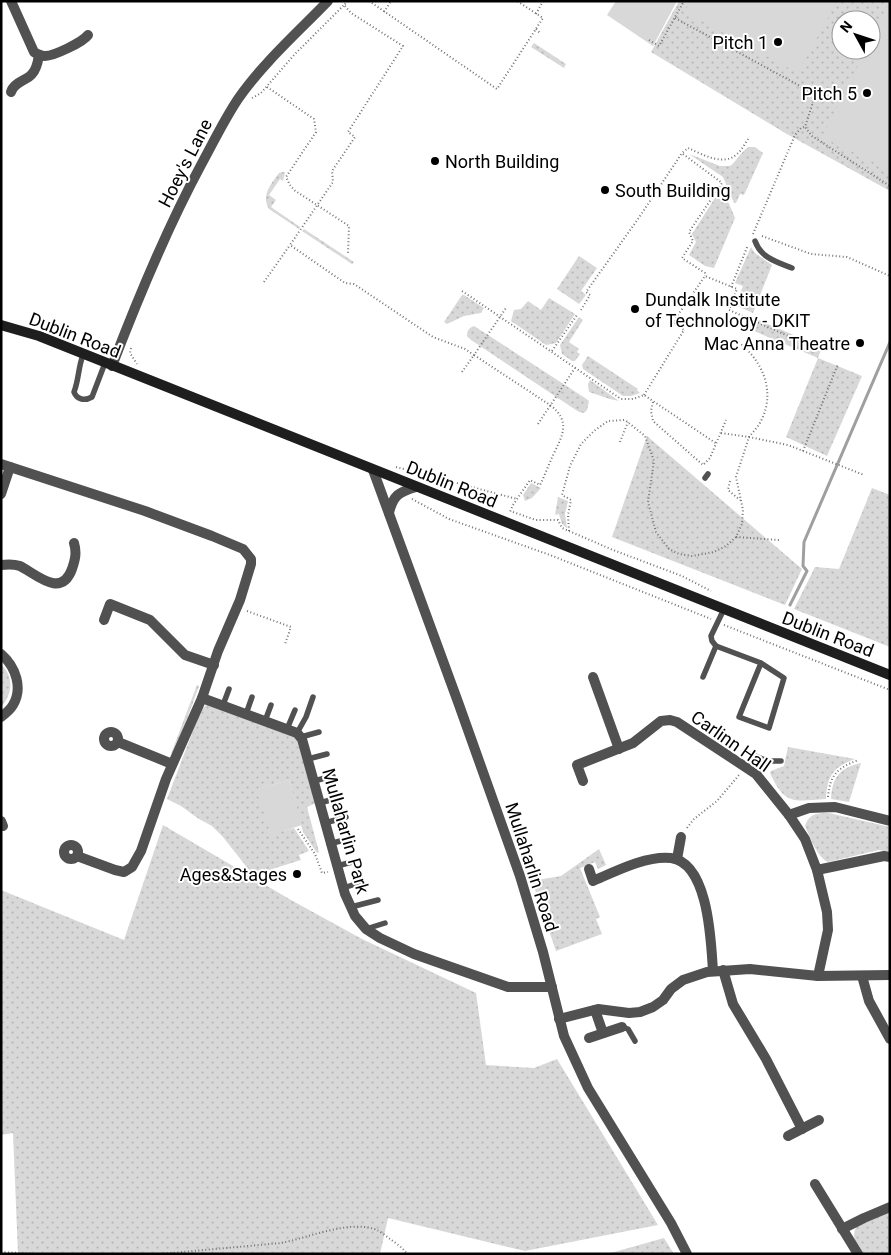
<svg xmlns="http://www.w3.org/2000/svg" width="891" height="1255" viewBox="0 0 891 1255" font-family="Roboto,sans-serif">
  <defs>
    <pattern id="green-dots" width="8" height="8" patternUnits="userSpaceOnUse" patternTransform="scale(1.25)"><rect width="8" height="8" fill="#d8d8d8"/><path d="M2 2h.1M6 6h.1" fill="none" stroke="#b8b8b8" stroke-width="1.8" stroke-linecap="round"/></pattern>
  </defs>
  <rect width="100%" height="100%" fill="#fff"/>
  <g fill="url(#green-dots)" fill-rule="evenodd">
    <path d="M679 1H890V191L785 133 651 52ZM841 20H871V50H841Z"/>
    <polygon points="534,43 566,64 564,68 531,47"/>
    <path d="M749 147H755L763 153 744 195 740 194 736 203H734L723 177 689 154 720 166H730C738 160 741 151 749 147Z"/>
    <path d="M283 172H285L283 181 280 179 269 195 276 200 271 207 300 227 299 229 269 209C261 195 271 184 279 173Z"/>
    <polygon points="722,187 735,218 714,268 705,266 689,255 696,242 692,234"/>
    <polygon points="304,229 354,262 352,264 302,231"/>
    <polygon points="751,247 755,253 772,265 753,313 735,305 743,286 735,283"/>
    <polygon points="579,256 597,268 581,291 586,295 579,304 557,289"/>
    <polygon points="462,295 464,295 484,308 481,313 464,316 447,324 444,322"/>
    <polygon points="549,298 575,314 556,343 546,345 511,321 514,310 521,309 528,301 541,310"/>
    <polygon points="579,317 583,320 569,342 579,349 577,352 580,354 575,361 572,361 562,354 560,345"/>
    <polygon points="754,318 822,347 818,358 862,376 827,456 786,437 818,358 749,329"/>
    <path d="M474 326 585 398 589 401 587 410 584 413 579 412 471 340 467 336C467 330 469 328 474 326Z"/>
    <polygon points="588,356 638,389 637,390 640,393 631,396 623,396 583,369 582,365"/>
    <polygon points="590,380 619,401 610,399 589,392 588,384"/>
    <polygon points="647,436 802,569 785,605 612,537"/>
    <polygon points="531,483 541,488 532,498 525,501 523,495"/>
    <polygon points="872,488 890,495 890,647 794,609 815,567 839,569"/>
    <polygon points="558,497 568,501 565,514 567,528 562,524 559,514 555,515"/>
    <path d="M1 664C14 677 13 693 1 707Z"/>
    <polygon points="197,685 199,686 176,749 171,754"/>
    <polygon points="207,704 289,732 298,739 316,803 307,807 319,852 317,853 303,832 289,780 258,789 271,834 294,828 309,851 299,855 301,860 253,875 223,837 212,826 199,819 181,806 167,799 201,710"/>
    <path d="M788 747 855 759C833 767 827 776 826 799 794 801 785 806 770 773L771 771 784 766Z"/>
    <path d="M861 763 849 802 831 799C832 778 839 768 861 763Z"/>
    <path d="M829 813 890 827V852L879 850 828 862C817 857 810 837 805 826 809 813 818 813 829 813Z"/>
    <polygon points="163,825 291,900 362,939 476,993 486,1065 534,1068 557,1059 658,1225 525,1251 388,1218 380,1254 18,1254 13,1133 1,1135 1,890 124,940"/>
    <polygon points="599,849 606,865 598,869 595,862 580,868 600,917 596,919 602,934 556,951 532,881 561,876"/>
    <path d="M890 1212V1254H863C857 1244 850 1237 857 1226Z"/>
    <polygon points="664,1238 674,1254 607,1254"/>
  </g>
  <g fill="#d8d8d8">
    <polygon points="616,1 677,1 653,46 607,15"/>
    <polygon points="690,1 837,1 798,73 685,12"/>
    <polygon points="890,1 890,170 822,137 866,50 871,50 871,39"/>
    <polygon points="289,780 302,825 271,835 257,789"/>
  </g>
  <g fill="none" stroke-linecap="round" stroke-linejoin="round">
    <polyline stroke="#9f9f9f" stroke-width="3" points="790,605 807,571 803,566 804,542 890,342"/>
    <g stroke="#737373" stroke-width="2" stroke-dasharray="1 2.5" stroke-linecap="butt">
      <polyline points="348,1 344,5 351,13 403,46 348,132 355,137 332,171 333,182 290,245 345,283 354,284 433,337 465,349 474,355 506,308"/>
      <polyline points="369,1 497,89 543,18 517,1"/>
      <polyline points="384,12 391,1"/>
      <polyline points="536,14 543,1"/>
      <polyline points="675,18 811,92 814,99 805,127 812,136 890,186"/>
      <polyline points="536,29 540,33"/>
      <polyline points="649,40 659,46 684,1"/>
      <polyline points="267,87 314,119 316,132 286,177 290,185 294,190 349,226 348,254"/>
      <polyline points="252,98 261,93 294,55 344,5"/>
      <polyline points="683,154 722,183 689,232 693,241 682,258 705,273 705,276"/>
      <polyline points="753,234 795,135 801,128 804,127"/>
      <polyline points="762,236 811,254 847,257 890,276"/>
      <polyline points="264,282 290,245"/>
      <polyline points="731,287 748,245"/>
      <polyline points="462,291 621,399 633,399 644,395 717,444"/>
      <path d="M581 310 590 295 586 292 638 219 682 153 688 148C702 154 723 167 737 154 742 150 745 143 749 138"/>
      <polyline points="131,348 130,353 137,364"/>
      <polyline points="552,351 577,315"/>
      <path d="M462 372 474 355 550 405C571 421 563 435 553 455 549 464 545 475 540 485L530 480 513 505 510 512"/>
      <polyline points="644,395 684,330 673,322 705,276 737,289 729,310 818,349"/>
      <polyline points="653,402 651,411 653,421 703,465 710,458 726,420"/>
      <polyline points="538,424 575,368"/>
      <path d="M721 433 749 437C753 432 758 427 761 421 777 390 761 357 734 339"/>
      <polyline points="620,442 628,422"/>
      <polyline points="803,451 838,364"/>
      <polyline points="396,467 517,499"/>
      <polyline points="730,481 728,490 740,500"/>
      <polyline points="412,499 449,519 550,555 711,619"/>
      <polyline points="513,512 536,520 558,520 562,528 613,550 682,576 711,591"/>
      <polyline points="569,531 568,515 571,500 562,495 570,466 581,444 594,431 608,421 625,420 645,436 654,461 648,502 656,532 669,549 679,554 692,556 714,552 726,546 736,537 742,524 743,510 736,477 749,437 788,445 864,475"/>
      <polyline points="736,537 779,540"/>
      <polyline points="247,611 291,627 285,644"/>
      <polyline points="724,625 890,690"/>
      <path d="M828 797C830 774 838 768 858 760"/>
      <polyline points="687,828 694,819 717,801 739,775"/>
      <polyline points="298,829 315,854 322,873 328,872"/>
      <polyline points="1,1252 37,1254"/>
      <path d="M160 1254 281 1243C308 1238 350 1219 377 1230 381 1232 386 1236 390 1239 396 1243 403 1248 407 1254"/>
    </g>
    <g stroke="#515151" stroke-width="5.5">
      <path d="M755 241C761 258 777 262 792 268"/>
      <path d="M83 355C78 368 79 379 74 392 77 400 85 401 92 397L105 363"/>
      <polyline points="705,478 708,474"/>
      <polyline points="724,609 711,636 712,641 716,646 761,663 739,717 769,728 784,678 761,663"/>
      <polyline points="703,677 716,646"/>
      <polyline points="223,705 229,689"/>
      <polyline points="246,714 252,697"/>
      <polyline points="265,721 271,705"/>
      <polyline points="287,729 295,710"/>
      <polyline points="297,733 306,717 313,697"/>
      <polyline points="301,737 319,732"/>
      <polyline points="751,754 767,761 781,761"/>
      <polyline points="308,759 327,754"/>
      <polyline points="757,775 767,761"/>
      <polyline points="314,781 333,776"/>
      <polyline points="320,803 337,798"/>
      <polyline points="325,823 346,817"/>
      <polyline points="329,844 348,839"/>
      <polyline points="337,866 352,862"/>
      <polyline points="343,888 359,883"/>
      <polyline points="351,907 378,900"/>
      <polyline points="366,929 385,923"/>
      <polyline points="622,1027 628,1029 635,1041"/>
    </g>
    <g stroke="#515151" stroke-width="10">
      <path d="M11 1 34 52C37 54 40 56 45 56 54 56 83 42 88 35"/>
      <path d="M11 92C14 82 26 81 32 74 37 69 38 61 39 55"/>
      <path d="M112 366C138 298 166 230 201 165 213 143 224 120 238 99 263 63 298 32 328 1"/>
      <polyline points="1,464 145,511 212,536 243,549 251,559 251,564 240,600 218,651 202,698 166,779 141,851 132,867 124,872 115,870 77,856"/>
      <polyline points="373,470 458,702 520,876 543,952 564,1036 588,1088 671,1223 687,1254"/>
      <polyline points="1,494 10,467"/>
      <path d="M389 513C393 495 399 492 416 487"/>
      <path d="M1 565C8 564 14 564 20 566 36 574 61 599 72 569 75 560 77 553 74 543"/>
      <polyline points="104,620 110,604 150,620 185,655 214,665"/>
      <path d="M1 654C16 667 23 688 13 705 10 710 5 714 1 717"/>
      <polyline points="593,677 619,749"/>
      <polyline points="202,698 297,733 302,739 345,894 355,916 366,929 380,938 414,954 508,987 552,987"/>
      <circle cx="111" cy="739" r="7"/>
      <polyline points="118,742 172,764"/>
      <polyline points="583,781 577,765 633,743 661,721 670,720 677,722 756,774 789,815 805,839 817,870 827,912 828,930 818,976"/>
      <polyline points="789,815 809,808 835,807 890,821"/>
      <polyline points="1,821 3,826"/>
      <circle cx="71" cy="852" r="7"/>
      <polyline points="677,859 681,837"/>
      <path d="M589 869 593 881C614 872 647 855 671 858 709 863 711 943 713 971"/>
      <polyline points="817,870 884,856 890,857"/>
      <polyline points="723,970 733,1004 766,1059 802,1129"/>
      <polyline points="862,976 869,1001 890,1039"/>
      <polyline points="595,1010 603,1033"/>
      <polyline points="559,1019 598,1009 629,1013 640,1012 653,1007 663,1000 671,989 683,980 707,972 750,969 818,976 890,975"/>
      <polyline points="589,1038 622,1027"/>
      <polyline points="788,1136 819,1120"/>
      <polyline points="815,1184 858,1254"/>
      <polyline points="842,1229 864,1218 890,1207"/>
    </g>
    <polyline stroke="#1e1e1e" stroke-width="10" points="1,325 39,336 890,675"/>
  </g>
  <g fill="#000" stroke="#fff" stroke-width="2">
    <circle cx="778" cy="42" r="5"/>
    <circle cx="867" cy="93" r="5"/>
    <circle cx="435" cy="161" r="5"/>
    <circle cx="605" cy="190" r="5"/>
    <circle cx="635" cy="309" r="5"/>
    <circle cx="860" cy="343" r="5"/>
    <circle cx="297" cy="874" r="5"/>
  </g>
  <g text-anchor="middle" dominant-baseline="central" stroke-width="4" stroke-linejoin="round" paint-order="stroke">
    <g font-size="18" fill="#000" stroke="#fff" text-anchor="end">
      <text x="768" y="42">Pitch 1</text>
      <text x="857" y="93">Pitch 5</text>
      <text x="445" y="161" text-anchor="start">North Building</text>
      <text x="615" y="190" text-anchor="start">South Building</text>
      <text x="645" y="299" text-anchor="start">Dundalk Institute<tspan x="645" dy="21">of Technology - DKIT</tspan></text>
      <text x="850" y="343">Mac Anna Theatre</text>
      <text x="287" y="874">Ages&amp;Stages</text>
    </g>
    <g font-size="18" fill="#000" stroke="#fff">
      <text transform="translate(185 163) rotate(-63)">Hoey's Lane</text>
      <text transform="translate(75 335) rotate(21)">Dublin Road</text>
      <text transform="translate(452 484) rotate(22)">Dublin Road</text>
      <text transform="translate(828 634) rotate(21)">Dublin Road</text>
      <text transform="translate(731 741) rotate(35)">Carlinn Hall</text>
      <text transform="translate(346 831) rotate(74)">Mullaharlin Park</text>
      <text transform="translate(532 867) rotate(72)">Mullaharlin Road</text>
    </g>
  </g>
  <rect width="891" height="1255" fill="none" stroke="#000000" stroke-width="5"/>
  <g transform="translate(856 35) rotate(310)"><circle r="24" fill="#ffffff" stroke="#999999"/>
  <path d="M0-4L9 19L0 12L-9 19Z" fill="#000000"/>
  <text y="-8" font-size="14" font-weight="bold" text-anchor="middle" fill="#000000">N</text>
  </g>
</svg>
